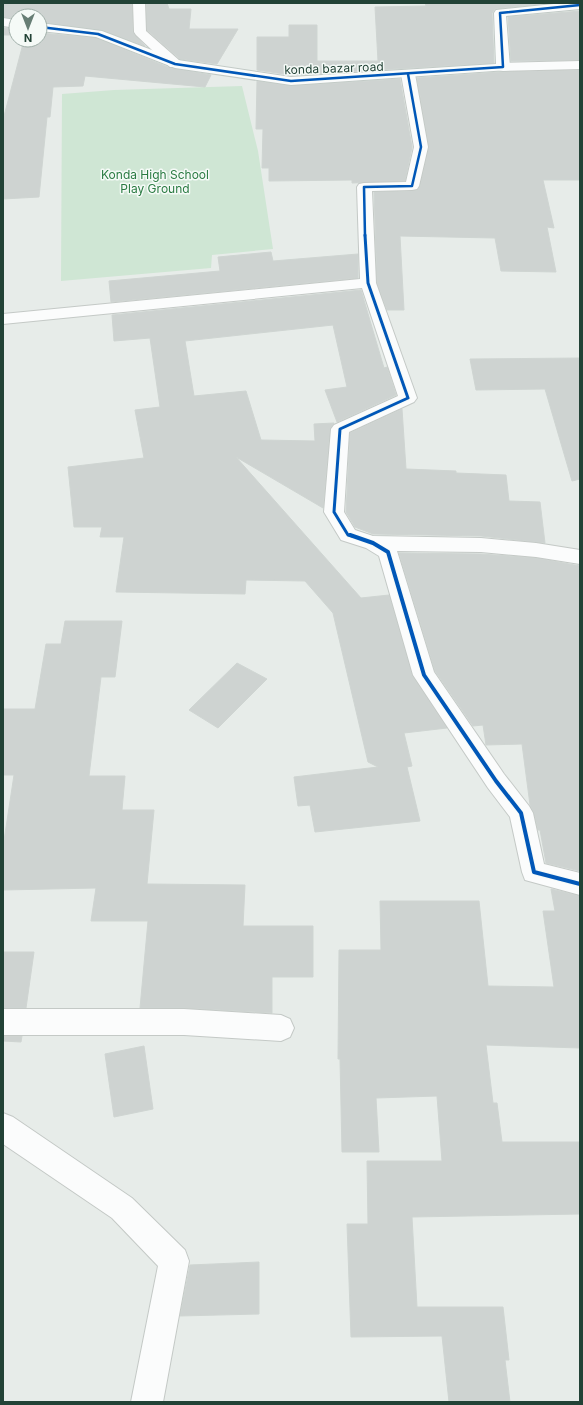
<svg xmlns="http://www.w3.org/2000/svg" width="583" height="1405" viewBox="0 0 583 1405" font-family="Inter,sans-serif">
  <rect width="100%" height="100%" fill="#e7ece9"/>
  <polygon fill="#cfe6d4" points="242,86 258,151 273,249 212,255 211,268 61,281 62,94 114,90"/>
  <g fill="#ced3d1" stroke="#cfd5d2">
    <polygon points="3,3 132,3 133,33 145,46 102,30 40,22 40,16 16,16 16,18 3,17"/>
    <polygon points="146,3 167,3 169,9 191,9 189,29 238,29 217,64 180,59 147,30"/>
    <polygon points="425,3 549,3 495,9 492,13 494,63 291,75 257,70 257,37 289,37 289,25 317,25 317,61 378,61 375,7 426,6"/>
    <polygon points="580,11 580,60 511,61 508,17"/>
    <polygon points="3,28 16,29 16,35 3,35"/>
    <polygon points="40,33 96,38 170,68 211,75 205,87 85,76 83,86 53,87 50,117 47,117 39,197 3,199 3,120 24,40 40,40"/>
    <polygon points="580,70 580,180 543,180 554,228 547,227 556,272 501,271 495,238 400,236 404,310 387,310 377,283 374,192 412,191 417,190 420,186 429,147 417,78 500,72"/>
    <polygon points="400,79 412,147 405,181 352,183 352,180 269,181 269,168 262,168 263,129 256,129 257,81 291,86"/>
    <polygon points="271,252 273,261 358,254 358,278 111,302 109,281 220,271 218,257"/>
    <polygon points="361,290 384,368 387,367 396,395 337,422 325,390 347,387 333,325 185,341 194,396 246,391 261,440 315,441 314,424 334,423 330,429 323,508 236,457 361,598 389,595 412,675 447,728 404,733 412,766 407,767 420,821 315,832 310,805 298,806 294,777 378,767 368,762 333,613 305,581 246,580 245,594 116,592 124,537 100,537 102,527 74,527 68,467 144,458 135,410 160,407 150,338 114,341 112,315"/>
    <polygon points="580,358 580,479 572,481 545,389 476,390 470,359"/>
    <polygon points="402,409 406,469 456,471 456,473 506,475 509,501 540,502 545,543 481,536 373,534 355,527 346,512 350,433"/>
    <polygon points="399,553 481,554 536,558 580,566 580,871 546,863 540,830 538,830 534,813 530,805 522,744 486,745 483,725 473,726 435,671"/>
    <polygon points="65,621 122,621 115,677 101,677 89,776 125,776 122,810 154,810 147,884 245,885 243,926 313,926 313,977 272,977 272,1013 184,1008 140,1008 148,921 91,921 96,888 3,890 3,847 14,775 3,775 3,709 35,709 46,644 61,644"/>
    <polygon points="237,663 267,679 218,728 189,710"/>
    <polygon points="551,889 580,896 580,1048 486,1045 493,1103 497,1103 502,1142 580,1142 580,1214 412,1217 417,1307 503,1307 509,1360 505,1360 510,1402 449,1402 442,1336 351,1337 347,1224 368,1224 367,1161 442,1161 437,1096 376,1098 379,1152 342,1152 340,1059 338,1059 339,950 381,950 380,901 479,901 488,986 554,987 543,911 555,911"/>
    <polygon points="3,952 34,952 26,1008 3,1008"/>
    <polygon points="3,1036 22,1036 21,1042 3,1041"/>
    <polygon points="144,1046 153,1109 114,1117 105,1054"/>
    <polygon points="259,1262 259,1314 180,1316 190,1265"/>
  </g>
  <g fill="none" stroke-linecap="round" stroke-linejoin="round">
    <g stroke="#c4c9c6" stroke-width="2">
      <g id="street">
        <polygon points="133,3 145,3 146,31 180,61 182,64 180,67 170,67 136,35 134,32"/>
        <polygon points="580,61 580,69 503,71 498,70 496,67 498,64 503,63"/>
        <polygon points="408,70 413,71 415,74 428,147 419,186 417,189 412,190 372,191 376,283 417,398 414,402 349,432 344,512 355,530 373,536 481,538 536,543 580,550 580,564 536,557 481,552 397,551 434,672 504,774 529,806 533,813 544,864 580,873 580,895 525,880 522,872 510,817 488,788 413,675 379,556 366,548 341,540 324,512 331,429 334,425 398,396 362,288 3,324 3,314 360,279 357,187 359,184 364,183 406,182 414,147 401,74 403,71"/>
        <polygon points="3,1009 184,1009 281,1015 290,1019 294,1028 290,1037 281,1041 184,1035 3,1035"/>
        <polygon points="3,1113 13,1117 132,1198 185,1250 189,1261 163,1402 131,1402 158,1266 112,1218 3,1144"/>
      </g>
    </g>
    <g stroke="#c2cac6" stroke-width="2">
      <g id="secondary">
        <polygon points="563,3 580,3 580,9 506,16 510,67 508,70 291,85 175,68 96,37 40,31 40,23 102,31 178,60 291,77 496,64 494,13 496,10"/>
        <polygon points="3,18 16,20 16,28 3,26"/>
      </g>
    </g>
    <use href="#street" fill="#fbfcfc" fill-rule="evenodd"/>
    <use href="#secondary" fill="#fbfcfc" fill-rule="evenodd"/>
    <g stroke="#f5faf7" stroke-width="4">
      <g id="cycleway-far2">
        <polyline points="40,27 98,34 175,64 291,81 503,67 500,13 580,5"/>
        <polyline points="365,236 364,187 412,186 421,147 408,74"/>
      </g>
    </g>
    <g stroke="#f5faf7" stroke-width="5">
      <polyline id="cycleway-far1" points="353,536 348,535 334,512 340,429 408,398 368,283 365,235"/>
    </g>
    <g stroke="#f5faf7" stroke-width="6">
      <polyline id="cycleway" points="350,535 373,543 388,552 424,675 496,781 521,813 534,872 580,884"/>
    </g>
    <use href="#cycleway-far2" stroke="#0057b8" stroke-width="2.5"/>
    <use href="#cycleway-far1" stroke="#0057b8" stroke-width="3"/>
    <use href="#cycleway" stroke="#0057b8" stroke-width="4"/>
  </g>
  <g text-anchor="middle" dominant-baseline="central" stroke-width="3" stroke-linejoin="round" paint-order="stroke">
    <g font-size="12" fill="#224236" stroke="#f5faf7">
      <text transform="translate(334 68) rotate(-2)">konda bazar road</text>
    </g>
    <g font-size="12" fill="#2a7b42" stroke="#f5faf7">
      <text x="155" y="174">Konda High School<tspan x="155" dy="14">Play Ground</tspan></text>
    </g>
  </g>
  <rect width="583" height="1405" fill="none" stroke="#224236" stroke-width="8"/>
  <g transform="translate(28 28) rotate(180)"><circle r="19" fill="#f5faf7" stroke="#a1b0aa"/>
  <path d="M0-3L7 15L0 10L-7 15Z" fill="#677e75"/>
  <text y="-6" font-size="11" font-weight="bold" text-anchor="middle" fill="#224236">N</text>
  </g>
</svg>
